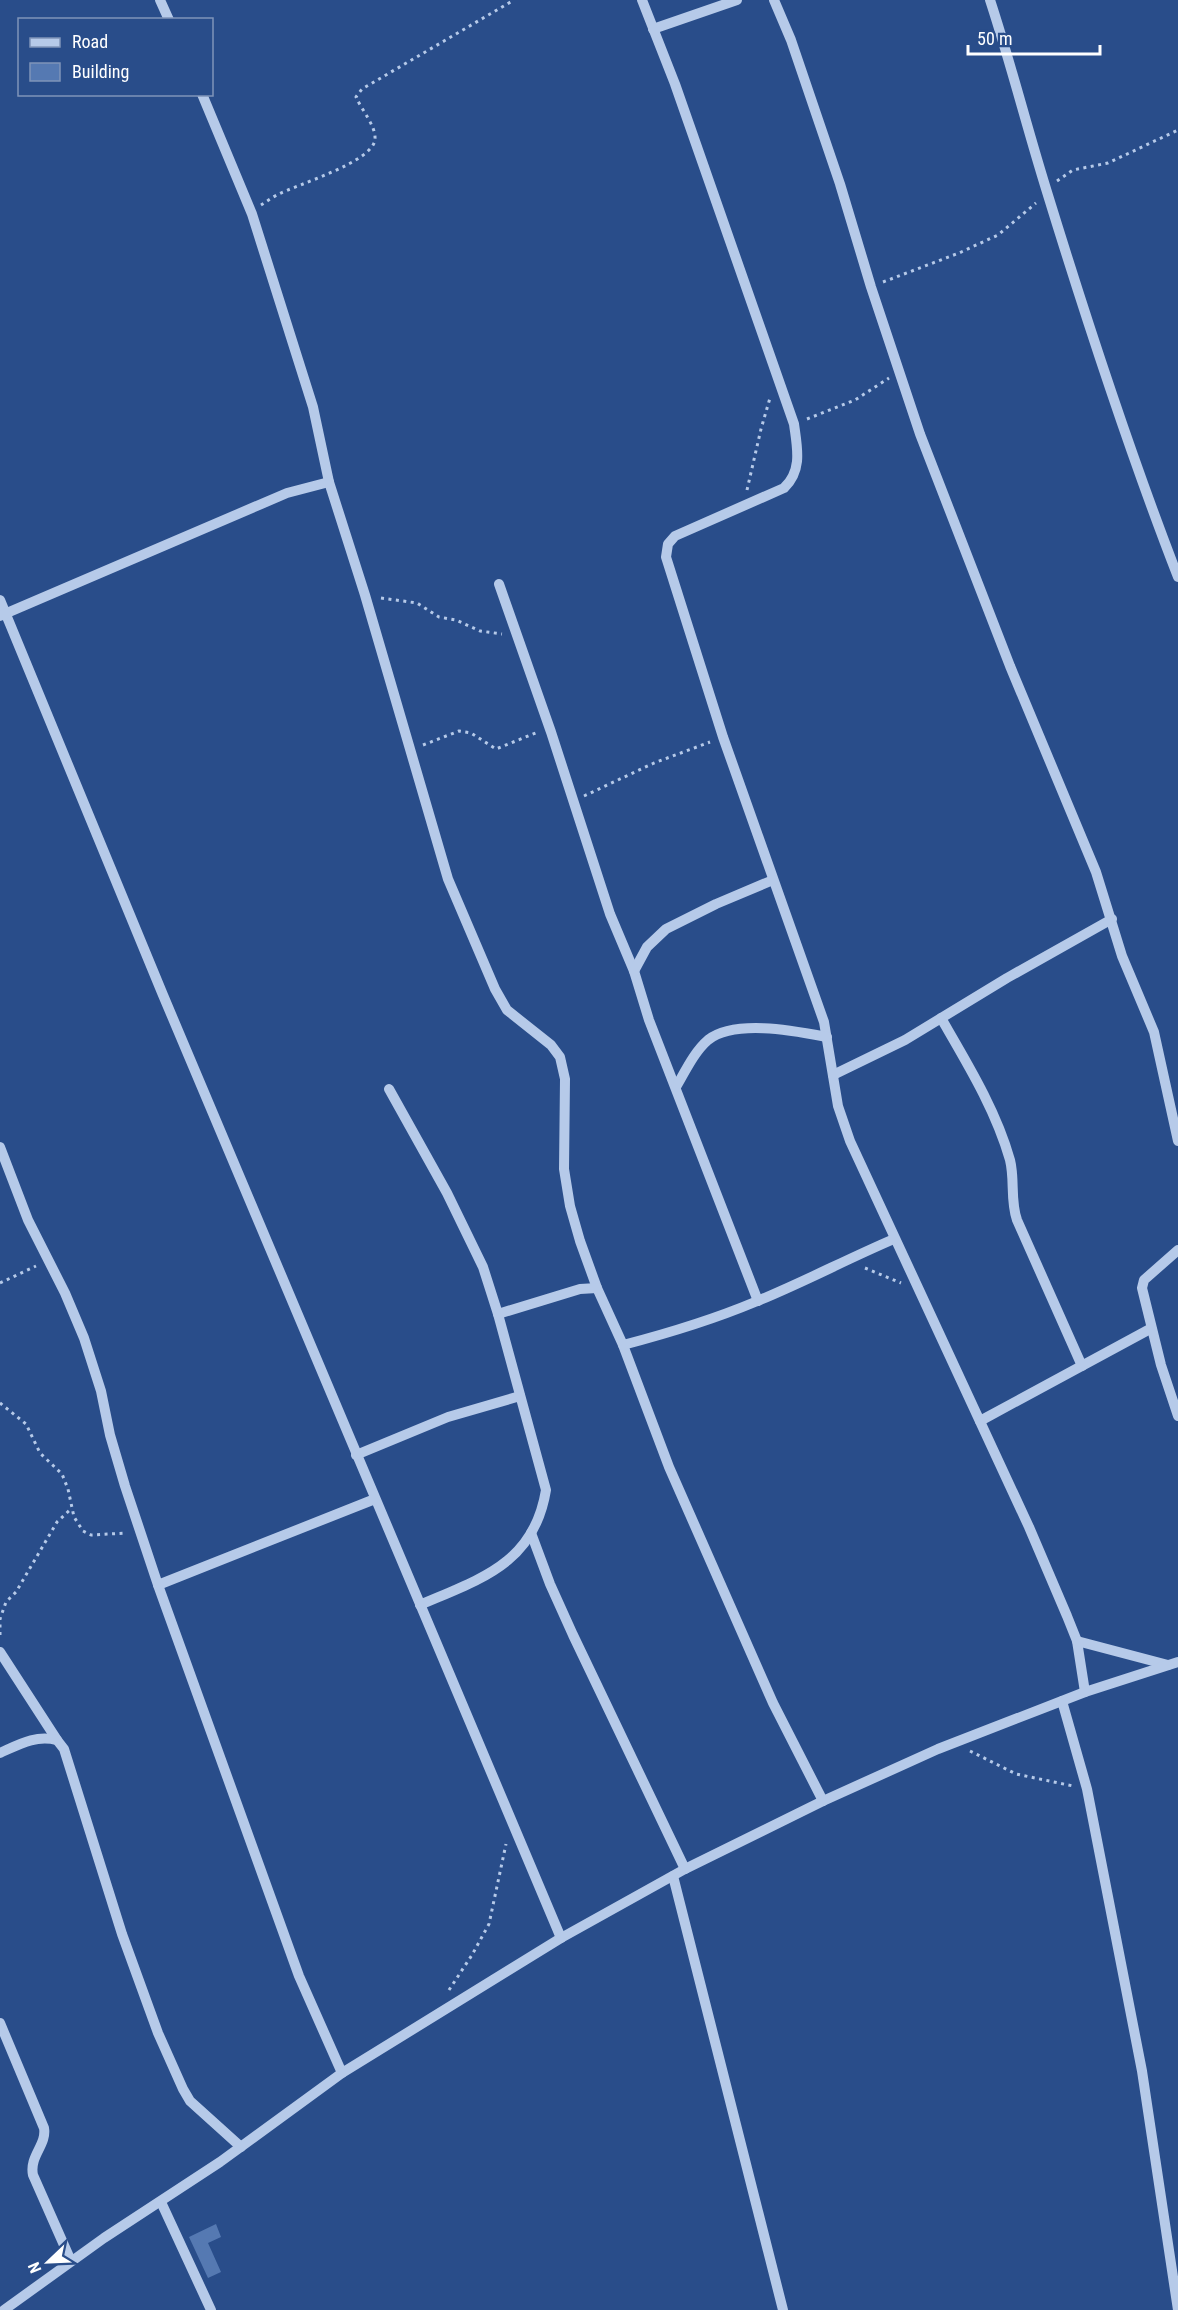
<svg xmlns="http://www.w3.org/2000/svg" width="1178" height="2310" viewBox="0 0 1178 2310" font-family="'Roboto Condensed',sans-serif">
  <rect width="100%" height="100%" fill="#294d8a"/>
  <polygon fill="#5579b2" points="216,2224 221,2237 208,2243 221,2272 208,2278 189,2237"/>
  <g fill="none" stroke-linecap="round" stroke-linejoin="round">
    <g stroke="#b6cae9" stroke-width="3" stroke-dasharray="3 4.5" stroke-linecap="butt">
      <polyline points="1057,181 1073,170 1108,163 1178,130"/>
      <path d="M261 205C266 202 271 198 277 195 295 185 374 162 375 139 376 126 361 109 356 97L362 89 514 0"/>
      <polyline points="883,282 959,253 998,235 1036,203"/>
      <polyline points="807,419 855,400 889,378"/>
      <polyline points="747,490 761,429 770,398"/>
      <polyline points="381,598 417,603 439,617 456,620 480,631 502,634"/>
      <polyline points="423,745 459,731 471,733 496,749 538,732"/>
      <polyline points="584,796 654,763 710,742"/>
      <polyline points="865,1268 901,1283"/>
      <polyline points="0,1283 36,1266"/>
      <polyline points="0,1403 26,1424 40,1453 62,1474 68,1489 74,1517 83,1531 91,1535 127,1533"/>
      <polyline points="0,1635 0,1619 6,1602 16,1592 57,1522 72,1508"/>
      <polyline points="970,1751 1016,1774 1073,1786"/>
      <polyline points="449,1990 472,1955 489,1924 506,1844"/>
    </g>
    <g stroke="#b6cae9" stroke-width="10">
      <polyline points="160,0 169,20"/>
      <path d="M642 0 675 84 794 424C797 447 803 470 784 488L675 536 668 544 666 557 723 737 824 1022 838 1106 850 1141 1029 1527 1067 1616 1077 1641 1085 1692"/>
      <polyline points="774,0 791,40 840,184 871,287 920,434 1010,666 1096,872 1122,956 1154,1032 1178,1141"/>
      <path d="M990 0C1011 64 1027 128 1047 192 1087 322 1129 451 1178 577"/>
      <polyline points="653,29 737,0"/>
      <polyline points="202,94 252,214 313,407 329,482 365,595 448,879 495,989 507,1010 551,1045 560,1057 565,1079 564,1169 570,1206 580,1241 597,1288 623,1345 669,1467 773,1703 823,1801"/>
      <polyline points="499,584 551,732 610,914 634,971 649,1020 758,1301"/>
      <polyline points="0,600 163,995 561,1938"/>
      <polyline points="0,616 287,493 329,482"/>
      <polyline points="634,971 647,947 666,929 716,904 773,880"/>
      <path d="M941 1018C967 1063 996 1110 1010 1160 1015 1180 1010 1200 1017 1220L1082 1366"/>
      <polyline points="833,1075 905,1040 1007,978 1112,919"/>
      <path d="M676 1087C685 1072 694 1052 708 1040 735 1019 795 1031 827 1037"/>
      <path d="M389 1089 447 1193 483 1267 498 1314 546 1490C534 1564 480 1579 420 1605"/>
      <polyline points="0,1147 28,1220 65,1293 84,1338 101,1391 110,1435 125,1486 158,1585 299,1976 342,2073"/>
      <polyline points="1178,1250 1144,1280 1142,1288 1161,1365 1178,1416"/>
      <polyline points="498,1314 580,1289 597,1288"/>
      <path d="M623 1345C669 1333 712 1320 755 1302 802 1283 847 1259 894 1239"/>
      <polyline points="980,1421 1150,1329"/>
      <polyline points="356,1455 448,1417 520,1396"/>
      <polyline points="531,1533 550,1584 573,1635 685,1869"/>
      <polyline points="158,1585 375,1499"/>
      <polyline points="1077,1641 1168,1665"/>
      <polyline points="0,1652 57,1740"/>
      <polyline points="1062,1701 1087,1789 1142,2071 1178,2310"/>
      <path d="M0 1753C20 1744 35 1735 57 1740L64 1749 122 1934 158 2033 183 2089 190 2101 241 2147"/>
      <polyline points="673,1876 783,2310"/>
      <path d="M0 2023 44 2128C47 2145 29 2156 33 2175L71 2261"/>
      <polyline points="161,2202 211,2310"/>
      <polyline points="4,2310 104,2238 220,2162 342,2073 561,1938 685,1869 823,1801 938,1749 1085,1692 1178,1662"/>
    </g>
  </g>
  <rect x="18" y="18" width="195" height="78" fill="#294d8a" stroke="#7f94b9" stroke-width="1.5"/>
  <rect x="30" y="38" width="30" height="9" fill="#b6cae9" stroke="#7f94b9" stroke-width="1.5"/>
  <text x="72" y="48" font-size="18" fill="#ffffff">Road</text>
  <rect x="30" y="63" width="30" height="18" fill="#5579b2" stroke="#7f94b9" stroke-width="1.5"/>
  <text x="72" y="78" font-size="18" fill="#ffffff">Building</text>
  <g transform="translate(48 2262) rotate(247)" stroke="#294d8a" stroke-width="4.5" paint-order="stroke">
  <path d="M0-4.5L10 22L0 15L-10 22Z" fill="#ffffff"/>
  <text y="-9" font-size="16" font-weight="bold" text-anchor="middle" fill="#ffffff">N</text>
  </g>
  <path d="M968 45v9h132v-9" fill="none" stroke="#ffffff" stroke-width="3"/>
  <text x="977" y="45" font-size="18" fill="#ffffff" stroke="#294d8a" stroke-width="4.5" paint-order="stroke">50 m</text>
</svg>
